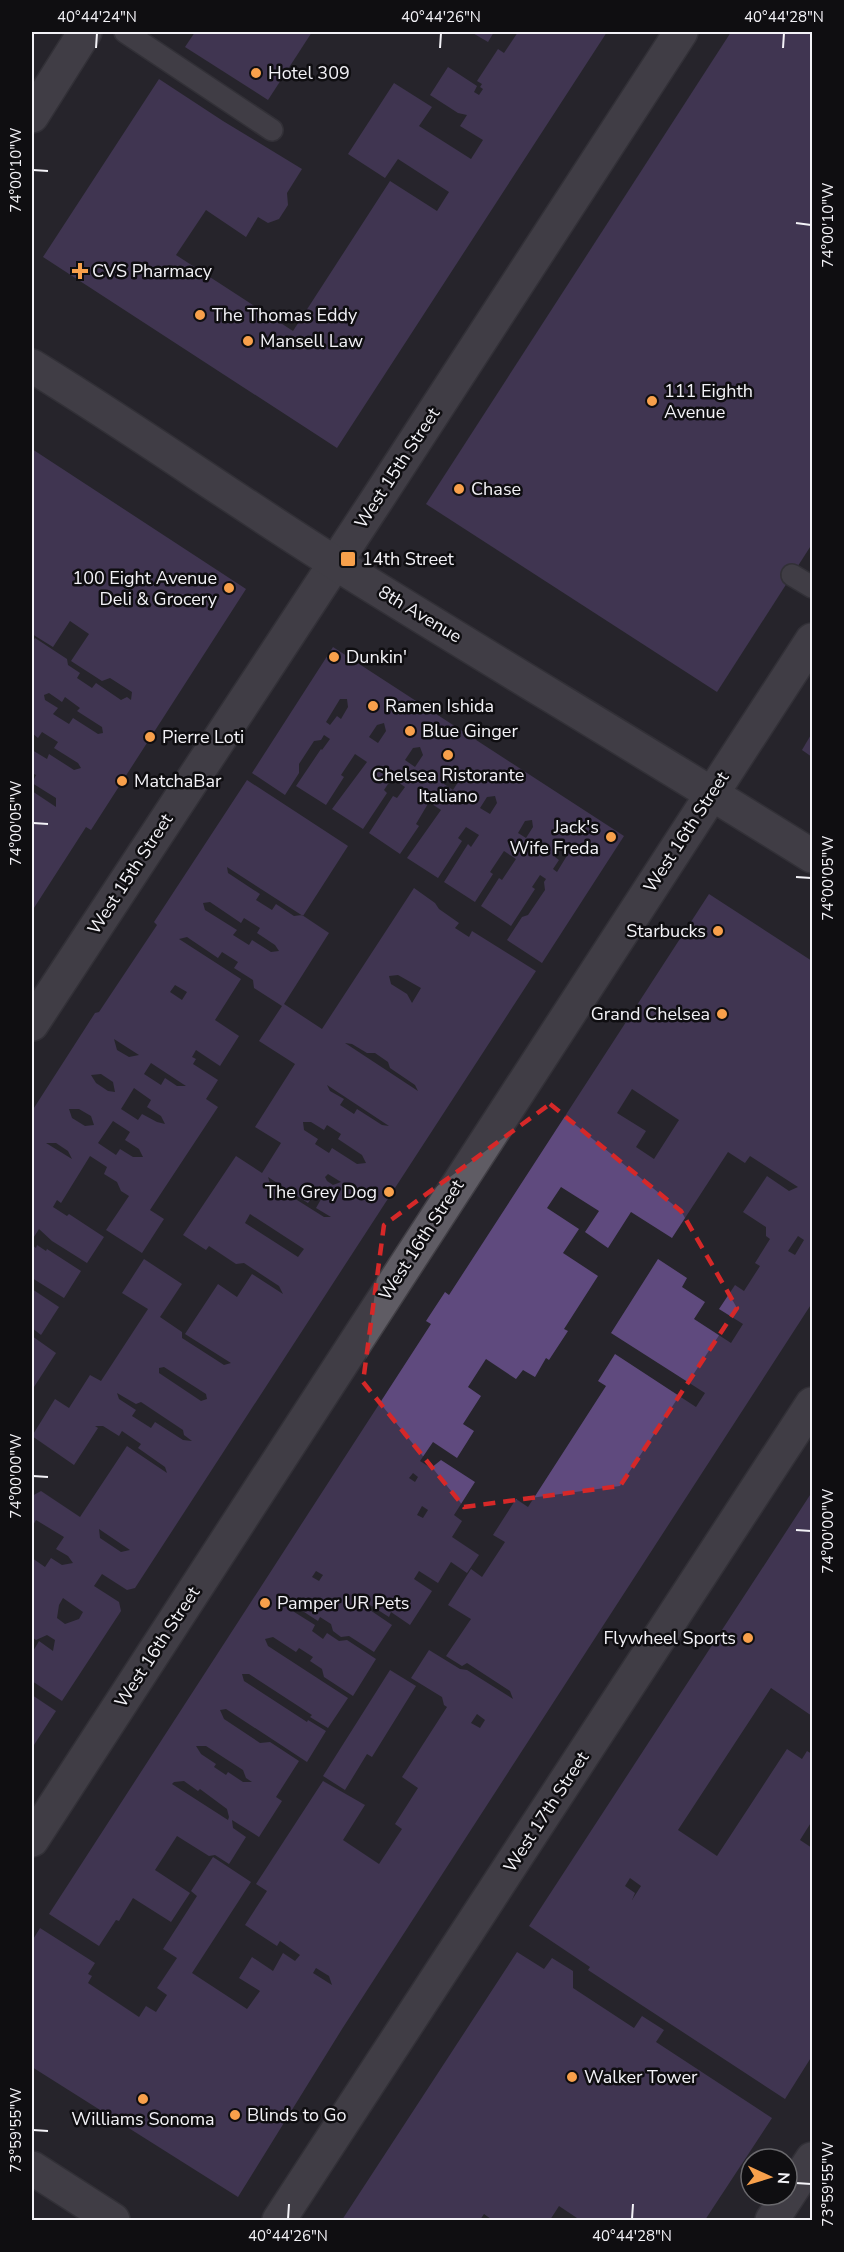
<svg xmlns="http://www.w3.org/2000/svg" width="844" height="2252" viewBox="0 0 844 2252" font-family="'Nunito Sans',sans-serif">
  <rect width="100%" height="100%" fill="#26242b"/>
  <g fill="#5f4a7e" fill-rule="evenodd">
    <polygon points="195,32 312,32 268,100 185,47"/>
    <polygon points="471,32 494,32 488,42"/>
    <polygon points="518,32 607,32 337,448 43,257 159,79 223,121 302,169 287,193 288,205 279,219 268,223 258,217 246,237 206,210 176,255 293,331 390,181 437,211 449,192 398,159 385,178 348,154 394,83 432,107 419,126 471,159 483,140 460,126 467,115 458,113 430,95 448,67 477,86 474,92 479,95 483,89 480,87 482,84 477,81 498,49 504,53"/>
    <polygon points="731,32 812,32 812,544 717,692 426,504"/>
    <path d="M32 449 246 589 91 830 86 827 32 911V791L56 807V798L32 783 36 775 32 773V750L47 759 49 754 74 770 81 768 78 763 54 748 58 742 42 732 38 738 32 733V642L35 638 67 659 68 665 80 673 77 678 92 688 96 683 121 700 127 697 131 700 132 692 110 678 102 681 71 661 89 634 70 621 53 647 32 634ZM49 693 62 702 65 697 80 708 77 711 102 727 103 733 98 734 73 718 69 724 53 714 58 708 45 700 44 695Z"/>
    <path d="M333 647 624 836 542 963 507 940 522 917 528 915 545 890 544 882 546 879 540 875 532 887 535 889 511 926 481 906 499 878 502 880 516 859 504 851 490 872 493 874 475 902 444 882 468 844 471 847 479 835 466 827 458 838 462 841 438 878 407 858 441 810 429 802 416 824 419 826 400 854 369 833 393 796 397 798 405 787 392 778 384 790 387 793 363 829 332 809 367 762 355 754 341 775 344 777 326 805 296 786 321 749 322 750 330 739 324 735 321 740 314 741 299 764V773L285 795 252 773ZM340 699H347L348 707 341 719 337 716 330 725 326 722ZM384 723 386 731 378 743 369 737 377 725ZM420 747 423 755 415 767 405 760 413 748ZM458 772 460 779 453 790 444 784 451 773ZM495 796 497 803 490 814 480 808 487 797ZM532 820 533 827 526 838 518 833 525 821ZM570 842 571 849 557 872 553 869 559 860 555 857 563 844Z"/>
    <polygon points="812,733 812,757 802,750"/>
    <path d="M247 780 348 846 303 916 227 867 228 873 260 894 256 900 272 910 276 904 294 916 302 915 329 933 284 1004 322 1029 414 888 435 903 439 909 459 923 455 928 469 937 472 931 536 971 135 1588 127 1590 102 1574 94 1586 119 1602 121 1611 62 1701 32 1681V1653L39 1641 53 1651 55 1640 47 1635 36 1640 32 1637V1594L34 1590 32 1588V1558L45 1567 51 1558 62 1565 73 1563 68 1556 56 1549 64 1537 36 1520 32 1527V1496L41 1491 80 1517 127 1446 167 1473 165 1467 138 1448 141 1444 122 1431 119 1436 103 1426H95L98 1428 74 1465 32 1436 55 1399 69 1408 90 1375 101 1381 148 1309 122 1293 144 1259 182 1284 160 1317 182 1332V1338L224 1365 231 1363 185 1334 218 1284 237 1297 252 1274 283 1294 279 1286 244 1263 236 1264 209 1246 206 1250 183 1235 236 1156 262 1173 281 1143 255 1127 295 1064 259 1041 282 1006 254 988 253 980 234 968 238 962 222 952 218 958 187 937 179 939 241 979 215 1020 239 1036 220 1066 196 1050 192 1057 196 1059 193 1064 218 1080 206 1099 218 1107 150 1210 164 1219 142 1253 106 1230 129 1196 121 1191 117 1182 104 1174 107 1167 90 1156 61 1203 57 1200 53 1207 67 1216 69 1214 104 1237 87 1263 52 1241 39 1229 32 1240V1111L95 1013 99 1012 157 925 154 922ZM210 902 241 923 244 918 260 928 257 933 275 945 279 951 271 952 252 940 249 945 233 935 237 930 205 910 203 903ZM398 975 421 988 412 1003 407 994 391 984 389 976ZM175 985 187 992 182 1000 170 992ZM114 1039 139 1055 129 1057 117 1050ZM345 1043 352 1044 367 1053H375L388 1062 390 1068 415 1085 418 1091ZM151 1063 186 1086H177L165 1078 161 1085 144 1074ZM101 1074 113 1082 115 1092 108 1091 96 1083 91 1075ZM327 1085 389 1126 382 1125 357 1109 354 1114 340 1105 344 1099 330 1091ZM134 1088 151 1100 147 1107 161 1116 165 1124 157 1122 142 1114 138 1120 121 1109ZM69 1109H79L91 1116 94 1125 85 1126 72 1118ZM113 1121 130 1132 125 1140 139 1149 143 1157H133L120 1149 116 1155 98 1143ZM303 1122H311L324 1130 327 1125 341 1134 338 1139 362 1155 366 1163 357 1164 332 1148 329 1153 315 1144 318 1139 304 1130ZM46 1143H56L68 1151 72 1159ZM328 1174 341 1182 333 1185 327 1181 325 1177ZM268 1177 308 1203 317 1190 324 1194 316 1208 331 1217H324L270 1183ZM250 1214 304 1249 298 1257 245 1223ZM164 1367 206 1394 207 1399 201 1401 159 1373V1368ZM117 1393 136 1404 141 1402 183 1430 184 1435 192 1441 183 1440 155 1422 151 1428 132 1416 136 1410 119 1399ZM99 1529 130 1550 121 1552 100 1538ZM63 1598 83 1612 79 1619 65 1624 57 1618 59 1605Z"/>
    <path d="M709 894 812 961V1213L810 1217 812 1218V1303L342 2029 238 2197 32 2067V1941L40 1928 95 1963 88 1974 92 1976 88 1983 139 2017 146 2006 156 2012 167 1995 157 1988 177 1958 163 1949 197 1896 191 1891 213 1857 251 1882 192 1973 247 2009 260 1991 239 1978 252 1957 273 1971 283 1953 295 1961 300 1955 280 1941 277 1946 245 1925 267 1891 256 1884 323 1781 365 1805 343 1840 379 1864 402 1829 395 1824 418 1788 402 1777 447 1707 444 1705 442 1697 411 1678 429 1650 460 1669 467 1670 513 1699 510 1691 467 1663 462 1666 446 1656 471 1619 448 1605 471 1569 482 1577 505 1542 493 1535 516 1499 528 1507 606 1386 598 1381 615 1354 696 1407 705 1393 611 1333 658 1259 687 1278 682 1287 705 1302 694 1319 731 1343 743 1324 719 1309 735 1285 744 1291 760 1266 755 1263 770 1239 766 1236V1227L743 1212 767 1176 789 1191 798 1187 750 1156 745 1163 728 1152 672 1238 631 1212 608 1248 585 1232 599 1211 561 1187 547 1208 579 1229 563 1253 598 1276 564 1329 568 1331 549 1360 546 1358 535 1377 523 1370 516 1379 486 1359 468 1387 481 1396 463 1424 474 1431 457 1458 433 1442 420 1461 431 1468 441 1460 475 1482 454 1515 462 1521 452 1537 479 1555 467 1573 451 1562 438 1583 419 1571 414 1579 432 1591 410 1625 391 1612 389 1617 367 1603V1608L392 1625 374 1652 349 1636 341 1637 333 1631 331 1624 320 1617 318 1621 301 1610 305 1602 298 1597 294 1603 290 1601 291 1610 315 1625 312 1631 323 1639 327 1633 339 1641 347 1640 376 1659 353 1696 324 1677 322 1669 310 1661 313 1657 299 1648 296 1652 273 1637 265 1639 268 1646 348 1698 328 1728 310 1717 312 1715 249 1674H242L244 1681 307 1722 308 1720 326 1731 307 1762 226 1709 220 1710 224 1719 260 1743 270 1742 299 1761 276 1797 282 1801 259 1837 232 1820 233 1828 246 1837 229 1864 215 1855 209 1856 177 1836 155 1870 190 1893 171 1922 133 1898 119 1921 116 1920 99 1946 49 1914 431 1324 426 1321 445 1292 449 1295ZM632 1089 679 1120 654 1159 636 1147 646 1131 617 1113ZM798 1236 804 1240 795 1255 788 1251ZM413 1473 418 1477 415 1482 409 1478ZM422 1506 428 1510 423 1518 417 1515ZM316 1571 323 1575 319 1581 312 1577ZM477 1714 485 1720 480 1728 471 1723ZM196 1746H206L226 1759 243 1770 246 1778 252 1782H243L228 1772 226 1775 214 1767 216 1764 201 1754ZM184 1781 198 1791 200 1789 227 1809 229 1817 228 1820 172 1784 174 1782ZM316 1968 329 1976 332 1985 313 1973Z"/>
    <polygon points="32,1245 36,1248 37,1245 46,1251 47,1249 81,1271 64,1298 32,1278"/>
    <polygon points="32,1289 59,1307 41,1335 32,1328"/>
    <polygon points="32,1336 56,1353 32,1390"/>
    <path d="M812 1492V1716L771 1688 678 1830 717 1856 787 1749 802 1759 807 1751 812 1754V1821L800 1840 812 1848V2056L785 2099 588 1970 590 1967 529 1926ZM630 1878 641 1886 632 1900 635 1893 625 1886Z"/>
    <polygon points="390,1670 416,1686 372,1757 367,1754 345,1790 323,1776"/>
    <polygon points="32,1695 56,1711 32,1748"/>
    <polygon points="517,1952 544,1969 552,1958 573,1971 573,1988 634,2028 642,2016 664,2030 656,2042 772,2118 705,2220 580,2220 559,2206 550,2220 490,2220 491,2219 484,2214 480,2220 342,2220"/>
  </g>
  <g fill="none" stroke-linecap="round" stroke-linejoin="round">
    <g stroke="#413f45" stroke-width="24">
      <g id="service">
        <polyline points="125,32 272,130"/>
        <polyline points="792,575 812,587"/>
      </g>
    </g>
    <g stroke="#413f45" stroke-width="36">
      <g id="minor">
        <polyline points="32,116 85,32"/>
        <polyline points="32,1024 376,501 681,32"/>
        <polyline points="32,1840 812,640"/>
        <polyline points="279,2220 812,1404"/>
        <polyline points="772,2220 812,2159"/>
      </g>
    </g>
    <g stroke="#413f45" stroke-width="36">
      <g id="secondary">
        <path d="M32 366C135 429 233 499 335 563 494 662 654 757 812 856"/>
        <polyline points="32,2168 113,2220"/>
      </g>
    </g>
    <use href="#service" stroke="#5f5c64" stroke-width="21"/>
    <use href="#minor" stroke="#5f5c64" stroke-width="33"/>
    <use href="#secondary" stroke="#5f5c64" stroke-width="33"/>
  </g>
  <path d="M0 0H844V2252H0ZM550 1104 681 1211 737 1308 620 1486 464 1507 363 1382 384 1225Z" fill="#26242b" fill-opacity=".55" fill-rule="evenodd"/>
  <path fill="none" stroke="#d62828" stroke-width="4.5" stroke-dasharray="12 8" stroke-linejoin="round" d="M550 1104 681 1211 737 1308 620 1486 464 1507 363 1382 384 1225Z"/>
  <path fill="none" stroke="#f3f2f7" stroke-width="2" d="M96 48 97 33M440 48 441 33M783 48 784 33M33 170 48 171M796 223 811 225M33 823 48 824M796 877 811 878M33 1476 48 1477M796 1530 811 1531M33 2130 48 2131M796 2183 811 2184M288 2219 289 2204M632 2219 633 2204"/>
  <g fill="#f8a04b" stroke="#0f0e11" stroke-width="2">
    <circle cx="256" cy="73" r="6"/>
    <path d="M77 262h6v6h6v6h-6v6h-6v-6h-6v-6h6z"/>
    <circle cx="200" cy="315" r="6"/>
    <circle cx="248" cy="341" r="6"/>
    <circle cx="652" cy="401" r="6"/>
    <circle cx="459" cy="489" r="6"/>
    <rect x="340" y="551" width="16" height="16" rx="3"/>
    <circle cx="229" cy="588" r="6"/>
    <circle cx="334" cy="657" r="6"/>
    <circle cx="373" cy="706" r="6"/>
    <circle cx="410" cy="731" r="6"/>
    <circle cx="150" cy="737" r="6"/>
    <circle cx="448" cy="755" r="6"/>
    <circle cx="122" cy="781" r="6"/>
    <circle cx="611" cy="837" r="6"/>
    <circle cx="718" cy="931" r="6"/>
    <circle cx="722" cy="1014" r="6"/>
    <circle cx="389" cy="1192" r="6"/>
    <circle cx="265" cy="1603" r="6"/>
    <circle cx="748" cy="1638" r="6"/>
    <circle cx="572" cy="2077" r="6"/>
    <circle cx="143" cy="2099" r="6"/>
    <circle cx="235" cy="2115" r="6"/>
  </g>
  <g text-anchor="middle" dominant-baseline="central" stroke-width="5" stroke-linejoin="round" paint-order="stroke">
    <g font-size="18" fill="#f3f2f7" stroke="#0f0e11" text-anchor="start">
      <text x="268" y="73">Hotel 309</text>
      <text x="92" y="271">CVS Pharmacy</text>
      <text x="212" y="315">The Thomas Eddy</text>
      <text x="260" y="341">Mansell Law</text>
      <text x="664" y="391">111 Eighth<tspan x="664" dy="21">Avenue</tspan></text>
      <text x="471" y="489">Chase</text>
      <text x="362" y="559">14th Street</text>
      <text x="217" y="578" text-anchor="end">100 Eight Avenue<tspan x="217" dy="21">Deli &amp; Grocery</tspan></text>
      <text x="346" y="657">Dunkin'</text>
      <text x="385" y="706">Ramen Ishida</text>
      <text x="422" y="731">Blue Ginger</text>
      <text x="162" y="737">Pierre Loti</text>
      <text x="448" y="775" text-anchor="middle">Chelsea Ristorante<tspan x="448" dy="21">Italiano</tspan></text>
      <text x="134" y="781">MatchaBar</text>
      <text x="599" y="827" text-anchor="end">Jack's<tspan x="599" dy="21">Wife Freda</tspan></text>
      <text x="706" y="931" text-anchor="end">Starbucks</text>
      <text x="710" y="1014" text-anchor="end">Grand Chelsea</text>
      <text x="377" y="1192" text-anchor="end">The Grey Dog</text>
      <text x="277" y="1603">Pamper UR Pets</text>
      <text x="736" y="1638" text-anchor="end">Flywheel Sports</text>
      <text x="584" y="2077">Walker Tower</text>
      <text x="247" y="2115">Blinds to Go</text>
      <text x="143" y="2119" text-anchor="middle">Williams Sonoma</text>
    </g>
    <g font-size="18" fill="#f3f2f7" stroke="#0f0e11">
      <text transform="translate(397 468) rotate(-57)">West 15th Street</text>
      <text transform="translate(420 614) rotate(31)">8th Avenue</text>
      <text transform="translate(686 832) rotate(-57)">West 16th Street</text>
      <text transform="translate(130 874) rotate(-57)">West 15th Street</text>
      <text transform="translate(421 1240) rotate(-57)">West 16th Street</text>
      <text transform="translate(157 1647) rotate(-57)">West 16th Street</text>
      <text transform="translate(546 1812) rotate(-57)">West 17th Street</text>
    </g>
  </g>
  <rect width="844" height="2252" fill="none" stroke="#0f0e11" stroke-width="66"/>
  <g transform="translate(769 2177) rotate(94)"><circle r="28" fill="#0f0e11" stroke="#6a696d" stroke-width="1.5"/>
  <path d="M0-4.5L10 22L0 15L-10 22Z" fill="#f8a04b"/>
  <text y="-9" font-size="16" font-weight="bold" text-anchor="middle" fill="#f3f2f7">N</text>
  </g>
  <rect x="33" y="33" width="778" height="2186" fill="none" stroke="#f3f2f7" stroke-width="2"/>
  <g font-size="15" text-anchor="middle" fill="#f3f2f7">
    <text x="97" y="22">40°44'24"N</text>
    <text x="441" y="22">40°44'26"N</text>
    <text x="784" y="22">40°44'28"N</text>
    <text transform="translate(16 170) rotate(-90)" y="5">74°00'10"W</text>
    <text transform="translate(828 225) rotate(-90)" y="5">74°00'10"W</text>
    <text transform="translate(16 823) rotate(-90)" y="5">74°00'05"W</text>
    <text transform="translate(828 878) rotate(-90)" y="5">74°00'05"W</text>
    <text transform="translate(16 1476) rotate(-90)" y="5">74°00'00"W</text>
    <text transform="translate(828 1531) rotate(-90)" y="5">74°00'00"W</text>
    <text transform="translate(16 2130) rotate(-90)" y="5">73°59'55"W</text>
    <text transform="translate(828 2184) rotate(-90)" y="5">73°59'55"W</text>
    <text x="288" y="2241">40°44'26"N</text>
    <text x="632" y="2241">40°44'28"N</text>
  </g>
</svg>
